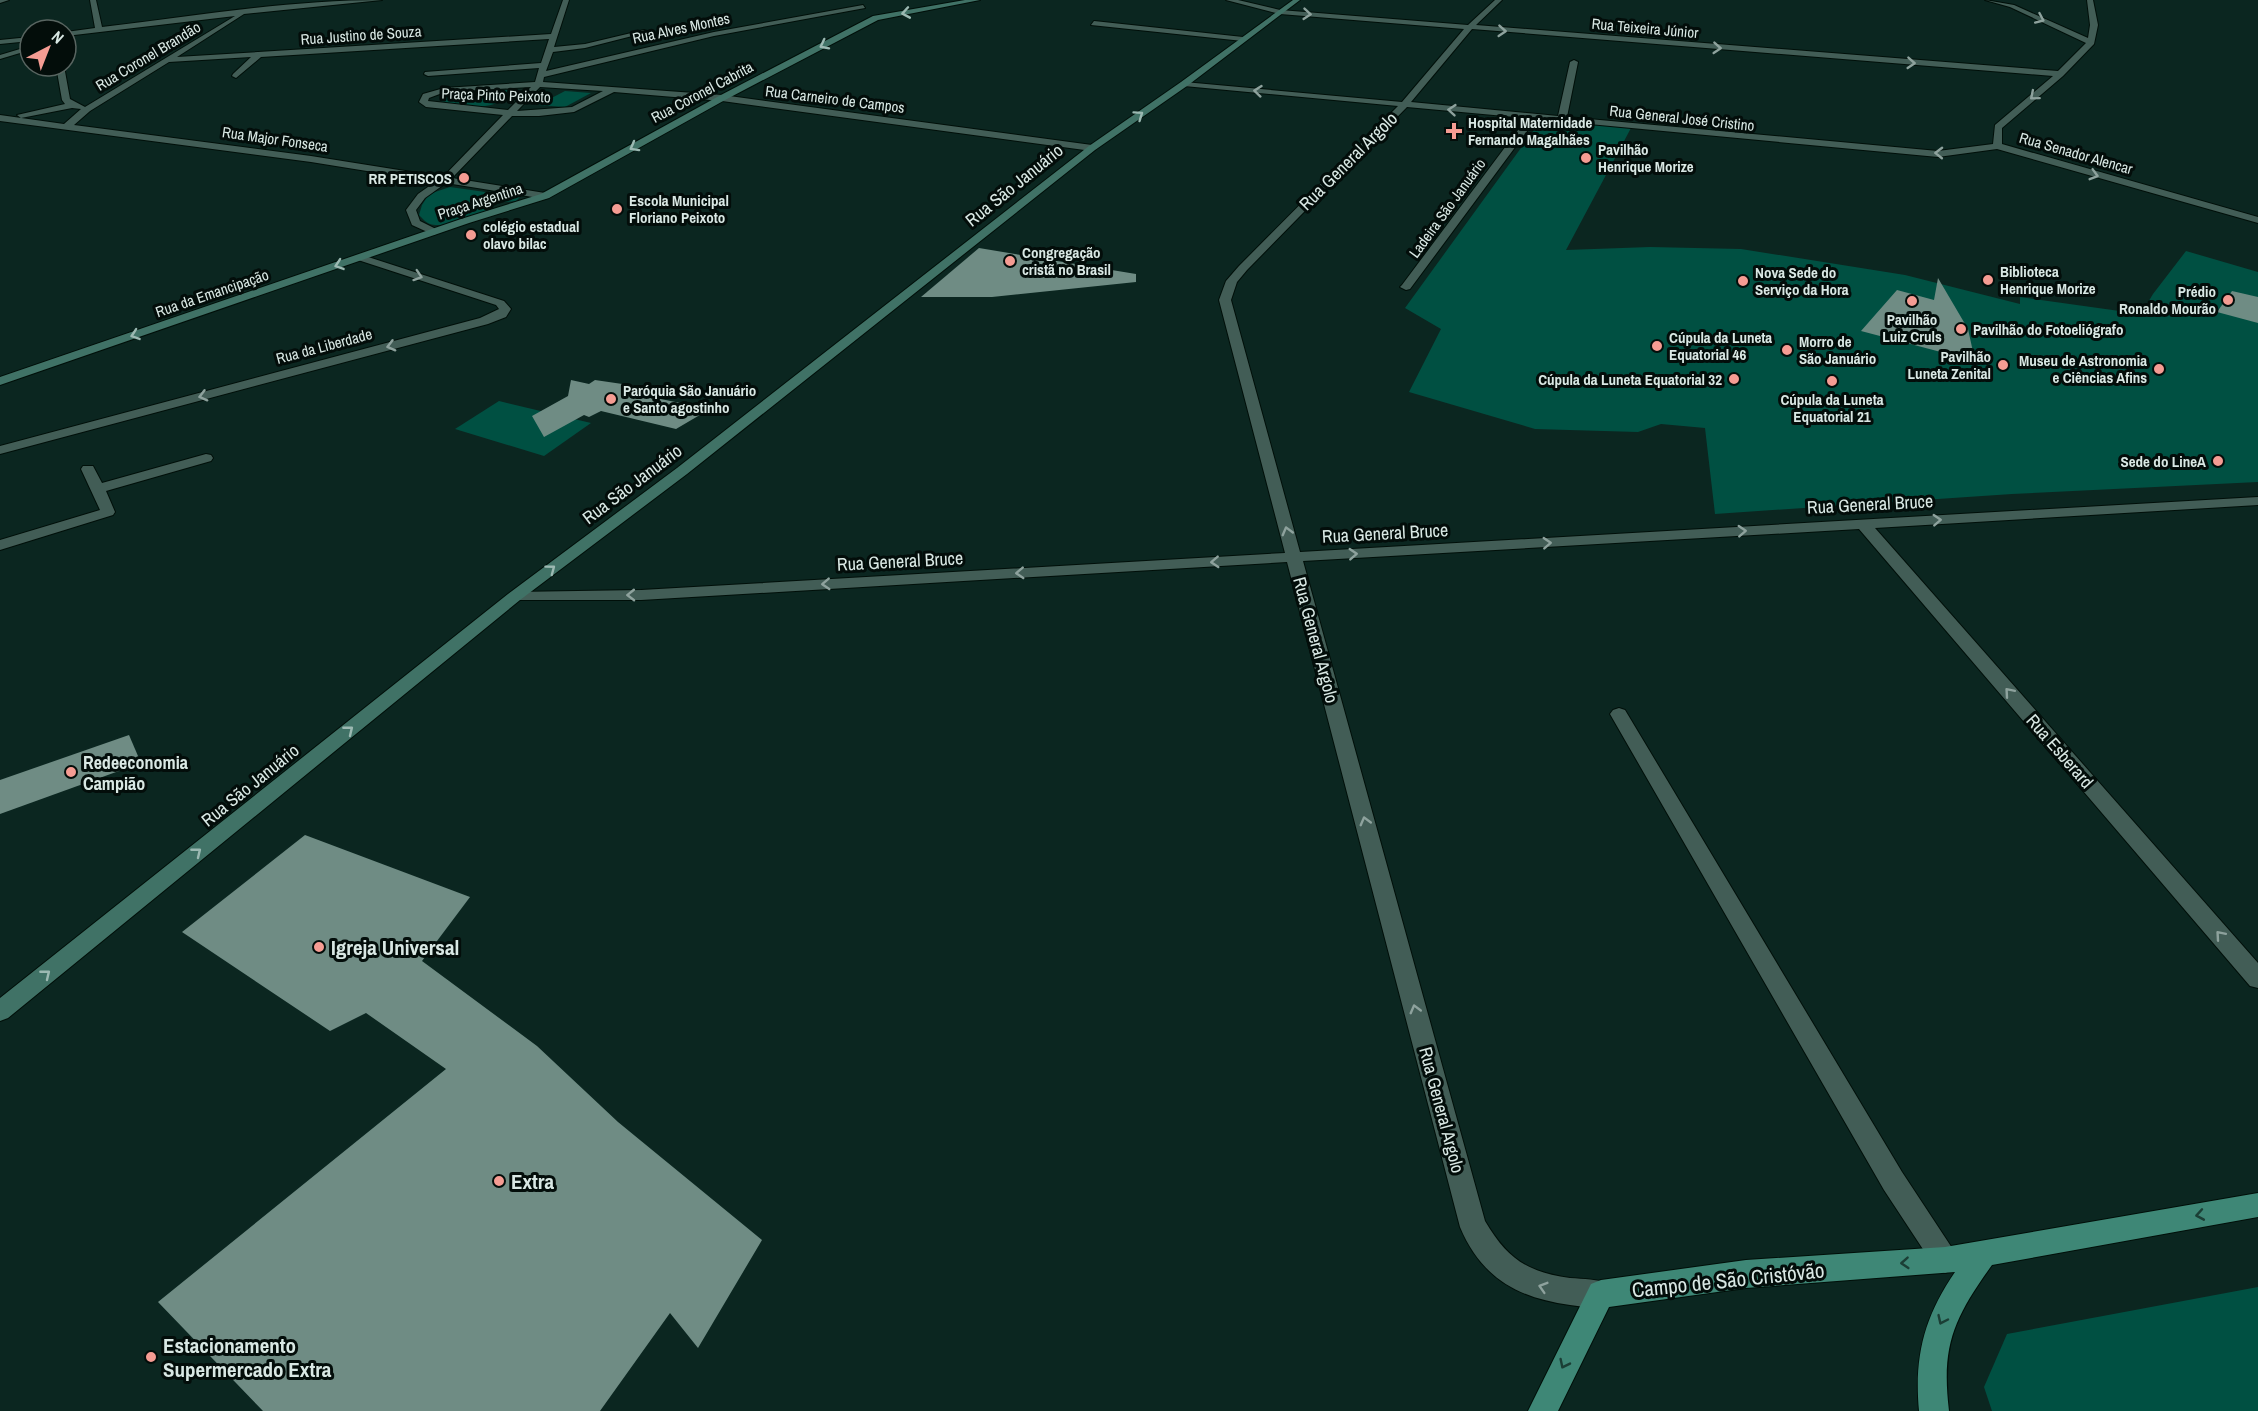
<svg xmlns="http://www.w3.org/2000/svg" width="2258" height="1411" viewBox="0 0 2258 1411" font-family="'Archivo Narrow',sans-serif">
  <rect width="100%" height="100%" fill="#0b2620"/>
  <g fill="#005042">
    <path d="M508 90 512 91C497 112 471 106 447 105L441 103 443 97Z"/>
    <polygon points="565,91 591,93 565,107 538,105"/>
    <polygon points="1542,119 1631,128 1566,250 1650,247 1741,249 1905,275 2020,304 2020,297 2141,314 2153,294 2186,251 2258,272 2258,482 2012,494 1715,514 1705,428 1661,424 1638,432 1535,429 1409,392 1441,329 1405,308"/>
    <path d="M450 187 520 197 516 201 493 203 490 210C477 215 444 229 430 224 425 222 423 219 419 215L422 205 429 194Z"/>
    <polygon points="499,401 591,423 544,456 455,429"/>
    <polygon points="2258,1287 2258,1411 1992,1411 1984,1387 2007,1334"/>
  </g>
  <g fill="#6f8c84">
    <polygon points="979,248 1136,274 1136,282 992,297 921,297"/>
    <polygon points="1938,278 1968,329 1975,361 1861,331 1897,290 1934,300"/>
    <polygon points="2232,291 2258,297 2258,323 2217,312"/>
    <polygon points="571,380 589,384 595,380 636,386 626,392 710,409 676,429 601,411 589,417 584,415 544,437 532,416 568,396"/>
    <polygon points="129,735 141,763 0,814 0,780"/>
    <polygon points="305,835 470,897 422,961 537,1046 618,1122 762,1240 698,1348 670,1313 600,1411 263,1411 158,1302 446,1069 366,1013 330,1031 182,932"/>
  </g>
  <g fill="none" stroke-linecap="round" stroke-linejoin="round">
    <g stroke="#000f09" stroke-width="2">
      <g id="street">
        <polygon points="0,0 9,0 0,3"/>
        <path d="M90 0H96L102 27C195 16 289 0 382 0L244 14 177 57 551 34 563 0H569L554 47 585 44 644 30 648 32 585 48 553 52 546 71 714 32 863 5 865 8 714 36 544 77 543 82 722 95 1092 145 1097 148 1092 151 722 101 614 92 574 112 539 116H512L452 178 545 193 550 196 545 199 446 183 425 198 416 210 420 221 438 230 439 232 434 235 412 225 406 210 418 194 435 182 311 162 0 121V115L64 124 81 109 72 108 21 118 17 115 65 104 62 100 56 66H64L70 99 85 107 235 16 66 36V32L95 28ZM549 39 541 63 425 72 424 74 428 76 539 68 535 82 444 88 423 94 419 102 426 107 503 115 443 177 311 156 74 125 90 111 169 62 251 57 233 74 232 76 236 78 261 57ZM531 87 508 110 428 101 429 98 445 92ZM540 87 603 91 572 107 517 111Z"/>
        <path d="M1226 0H1238L1280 10 1468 25 1495 0H1502L1476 25 2058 71 2086 43 2010 7 1985 0 2014 5 2088 38 2090 25 2087 0H2093L2098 25 2094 44 2063 76 2002 128V144L2258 217V223L1997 149 1938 157 1536 119 1410 289 1406 290 1400 287 1402 285 1527 118 1407 107 1247 270 1237 282 1231 300 1300 552 2258 497V505L1875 528 2258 963V988L2250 986 1859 529 1303 561 1485 1221C1507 1258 1526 1272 1570 1278 1584 1279 1597 1279 1611 1284L1615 1294 1611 1304C1598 1309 1584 1307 1570 1305 1517 1298 1481 1277 1460 1227L1287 562 641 600H508L506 597 514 592 641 590 1285 553 1219 300 1226 281 1239 266 1398 106 1184 86 1180 84 1184 82 1402 102 1464 29 1280 14ZM1472 29 2053 76 1995 125 1993 144 1938 151 1567 117 1578 62 1574 60 1570 62 1558 116 1411 102Z"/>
        <polygon points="1094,21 1243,37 1247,39 1243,41 1091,25"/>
        <polygon points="30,37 30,41 0,44 0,40"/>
        <polygon points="30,46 30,50 0,59 0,55"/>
        <polygon points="362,255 504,301 511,309 506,317 488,324 0,454 0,446 480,318 499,309 496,305 358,260 357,258"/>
        <polygon points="206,454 211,455 213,458 211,461 106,491 115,512 113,515 0,550 0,540 100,510 81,469 83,466 93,466 102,483"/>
        <polygon points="1619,708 1625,710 1902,1172 1954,1251 1958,1260 1954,1269 1945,1273 1936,1269 1884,1190 1610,714 1613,710"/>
      </g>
    </g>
    <g stroke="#000f09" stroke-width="2">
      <g id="secondary">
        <polygon points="965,0 980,0 878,20 725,100 549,198 469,223 0,385 0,377 461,219 541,194 719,96 873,16"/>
        <polygon points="1293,0 1300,0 1187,86 1095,150 687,474 520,600 8,1018 0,1021 0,998 508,594 677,468 1089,146 1181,82"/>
      </g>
    </g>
    <g stroke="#000f09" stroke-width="2">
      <path id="primary" d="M2258 1193V1217L1992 1265C1954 1318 1941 1345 1949 1411H1919C1914 1357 1924 1317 1955 1272L1746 1288 1609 1307 1558 1411H1528L1591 1284 1601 1280 1746 1260 1945 1247Z"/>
    </g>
    <use href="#street" fill="#425d56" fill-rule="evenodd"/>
    <use href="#secondary" fill="#407266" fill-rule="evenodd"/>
    <use href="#primary" fill="#3e8776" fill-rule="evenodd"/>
  </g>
  <defs><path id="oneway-chevron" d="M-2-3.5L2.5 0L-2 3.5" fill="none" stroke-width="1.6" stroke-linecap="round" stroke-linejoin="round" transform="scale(1.5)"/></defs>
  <g stroke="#9cb9b2">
    <use href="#oneway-chevron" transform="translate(906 13) rotate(170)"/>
    <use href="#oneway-chevron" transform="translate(824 45) rotate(153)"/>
    <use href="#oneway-chevron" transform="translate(1139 115) rotate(-35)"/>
    <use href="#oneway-chevron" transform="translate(634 147) rotate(151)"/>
    <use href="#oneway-chevron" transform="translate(339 265) rotate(161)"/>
    <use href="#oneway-chevron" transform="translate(135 335) rotate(161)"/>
    <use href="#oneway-chevron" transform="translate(551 569) rotate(-37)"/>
    <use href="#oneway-chevron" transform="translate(349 730) rotate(-39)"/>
    <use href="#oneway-chevron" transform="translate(197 852) rotate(-39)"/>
    <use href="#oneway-chevron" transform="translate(46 974) rotate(-39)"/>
  </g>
  <g stroke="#8ea29d">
    <use href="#oneway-chevron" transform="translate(1307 14) rotate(5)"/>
    <use href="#oneway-chevron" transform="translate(2040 19) rotate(24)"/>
    <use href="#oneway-chevron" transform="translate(1502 31) rotate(4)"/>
    <use href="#oneway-chevron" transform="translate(1717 48) rotate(4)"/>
    <use href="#oneway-chevron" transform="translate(1911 63) rotate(4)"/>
    <use href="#oneway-chevron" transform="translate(1258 91) rotate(-174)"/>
    <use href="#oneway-chevron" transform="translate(2034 96) rotate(140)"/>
    <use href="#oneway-chevron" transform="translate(1452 110) rotate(-175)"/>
    <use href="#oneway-chevron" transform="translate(1939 153) rotate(-179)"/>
    <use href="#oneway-chevron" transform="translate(2094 175) rotate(16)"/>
    <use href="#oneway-chevron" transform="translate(418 276) rotate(18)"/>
    <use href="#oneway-chevron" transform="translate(391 346) rotate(165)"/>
    <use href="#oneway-chevron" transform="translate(203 396) rotate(165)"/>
    <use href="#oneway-chevron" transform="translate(1937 520) rotate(-3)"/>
    <use href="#oneway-chevron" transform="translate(1287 531) rotate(-105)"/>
    <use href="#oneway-chevron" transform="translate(1742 531) rotate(-3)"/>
    <use href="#oneway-chevron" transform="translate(1547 543) rotate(-3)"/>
    <use href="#oneway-chevron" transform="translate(1353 554) rotate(-3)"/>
    <use href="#oneway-chevron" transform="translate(1215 562) rotate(177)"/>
    <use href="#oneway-chevron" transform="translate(1020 573) rotate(177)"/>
    <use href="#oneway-chevron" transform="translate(826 584) rotate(177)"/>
    <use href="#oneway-chevron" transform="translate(631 595) rotate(179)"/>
    <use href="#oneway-chevron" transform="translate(2009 692) rotate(-131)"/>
    <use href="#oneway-chevron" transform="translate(1365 821) rotate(-105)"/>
    <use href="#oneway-chevron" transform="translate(2220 935) rotate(-131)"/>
    <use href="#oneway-chevron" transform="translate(1415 1009) rotate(-105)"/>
    <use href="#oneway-chevron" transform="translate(1543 1287) rotate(-163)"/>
  </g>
  <g stroke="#1b3e35">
    <use href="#oneway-chevron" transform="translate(2200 1215) rotate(170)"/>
    <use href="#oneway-chevron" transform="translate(1905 1263) rotate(176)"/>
    <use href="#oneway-chevron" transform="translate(1942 1320) rotate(115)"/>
    <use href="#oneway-chevron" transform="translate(1564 1364) rotate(116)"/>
  </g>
  <g fill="#f59c93" stroke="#030d0a" stroke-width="2">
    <path d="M1451 122h6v6h6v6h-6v6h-6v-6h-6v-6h6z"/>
    <circle cx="1586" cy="158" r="6"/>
    <circle cx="464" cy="178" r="6"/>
    <circle cx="617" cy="209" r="6"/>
    <circle cx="471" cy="235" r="6"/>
    <circle cx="1010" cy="261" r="6"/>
    <circle cx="1988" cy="280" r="6"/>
    <circle cx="1743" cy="281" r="6"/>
    <circle cx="2228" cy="300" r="6"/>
    <circle cx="1912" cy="301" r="6"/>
    <circle cx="1961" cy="329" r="6"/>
    <circle cx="1657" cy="346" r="6"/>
    <circle cx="1787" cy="350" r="6"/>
    <circle cx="2003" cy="365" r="6"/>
    <circle cx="2159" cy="369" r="6"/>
    <circle cx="1734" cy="379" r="6"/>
    <circle cx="1832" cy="381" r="6"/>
    <circle cx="611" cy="399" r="6"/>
    <circle cx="2218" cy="461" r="6"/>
    <circle cx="71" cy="772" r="6"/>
    <circle cx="319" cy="947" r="6"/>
    <circle cx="499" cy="1181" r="6"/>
    <circle cx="151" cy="1357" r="6"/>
  </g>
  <g text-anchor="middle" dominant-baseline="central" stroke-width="6" stroke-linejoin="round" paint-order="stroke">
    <g font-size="15" fill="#d9e8e4" stroke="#030d0a">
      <text transform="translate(681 28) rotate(-12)">Rua Alves Montes</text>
      <text transform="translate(1645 28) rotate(5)">Rua Teixeira Júnior</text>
      <text transform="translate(361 35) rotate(-4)">Rua Justino de Souza</text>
      <text transform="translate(148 56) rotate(-31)">Rua Coronel Brandão</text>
      <text transform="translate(702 92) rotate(-28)">Rua Coronel Cabrita</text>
      <text transform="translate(496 95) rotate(2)">Praça Pinto Peixoto</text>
      <text transform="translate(835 99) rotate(7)">Rua Carneiro de Campos</text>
      <text transform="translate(1682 118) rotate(6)">Rua General José Cristino</text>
      <text transform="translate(275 139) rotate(8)">Rua Major Fonseca</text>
      <text transform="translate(2076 153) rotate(16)">Rua Senador Alencar</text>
      <text transform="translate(480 201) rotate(-18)">Praça Argentina</text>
      <text transform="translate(1447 208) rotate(-54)">Ladeira São Januário</text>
      <text transform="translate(212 293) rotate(-19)">Rua da Emancipação</text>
      <text transform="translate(324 346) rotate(-15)">Rua da Liberdade</text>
    </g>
    <g font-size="15" font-weight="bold" fill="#d9e8e4" stroke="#030d0a" text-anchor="start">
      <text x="1468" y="122">Hospital Maternidade<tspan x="1468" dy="17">Fernando Magalhães</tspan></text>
      <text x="1598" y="149">Pavilhão<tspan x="1598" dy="17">Henrique Morize</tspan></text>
      <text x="452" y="178" text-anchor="end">RR PETISCOS</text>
      <text x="629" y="200">Escola Municipal<tspan x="629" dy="17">Floriano Peixoto</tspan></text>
      <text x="483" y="226">colégio estadual<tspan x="483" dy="17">olavo bilac</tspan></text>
      <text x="1022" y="252">Congregação<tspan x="1022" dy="17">cristã no Brasil</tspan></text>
      <text x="2000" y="271">Biblioteca<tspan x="2000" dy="17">Henrique Morize</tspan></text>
      <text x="1755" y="272">Nova Sede do<tspan x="1755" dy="17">Serviço da Hora</tspan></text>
      <text x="2216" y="291" text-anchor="end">Prédio<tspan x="2216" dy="17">Ronaldo Mourão</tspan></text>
      <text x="1912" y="319" text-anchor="middle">Pavilhão<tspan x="1912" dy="17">Luiz Cruls</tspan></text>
      <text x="1973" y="329">Pavilhão do Fotoeliógrafo</text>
      <text x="1669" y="337">Cúpula da Luneta<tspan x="1669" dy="17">Equatorial 46</tspan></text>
      <text x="1799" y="341">Morro de<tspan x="1799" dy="17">São Januário</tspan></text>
      <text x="1991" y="356" text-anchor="end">Pavilhão<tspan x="1991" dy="17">Luneta Zenital</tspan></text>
      <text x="2147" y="360" text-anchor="end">Museu de Astronomia<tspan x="2147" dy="17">e Ciências Afins</tspan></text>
      <text x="1722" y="379" text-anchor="end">Cúpula da Luneta Equatorial 32</text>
      <text x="623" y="390">Paróquia São Januário<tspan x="623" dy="17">e Santo agostinho</tspan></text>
      <text x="1832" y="399" text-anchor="middle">Cúpula da Luneta<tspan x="1832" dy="17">Equatorial 21</tspan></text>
      <text x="2206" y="461" text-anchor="end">Sede do LineA</text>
    </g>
    <g font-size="18" fill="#d9e8e4" stroke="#030d0a">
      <text transform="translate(1348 161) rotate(-45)">Rua General Argolo</text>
      <text transform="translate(1014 185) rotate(-39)">Rua São Januário</text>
      <text transform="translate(632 484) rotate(-37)">Rua São Januário</text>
      <text transform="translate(1870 504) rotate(-3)">Rua General Bruce</text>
      <text transform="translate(1385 533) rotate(-3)">Rua General Bruce</text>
      <text transform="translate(900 561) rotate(-3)">Rua General Bruce</text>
      <text transform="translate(1316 640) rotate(75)">Rua General Argolo</text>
      <text transform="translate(2060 751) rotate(49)">Rua Esberard</text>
      <text transform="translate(250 785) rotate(-39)">Rua São Januário</text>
      <text transform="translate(1442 1110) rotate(75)">Rua General Argolo</text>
    </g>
    <g font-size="18" font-weight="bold" fill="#d9e8e4" stroke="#030d0a" text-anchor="start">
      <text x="83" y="762">Redeeconomia<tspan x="83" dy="21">Campião</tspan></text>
    </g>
    <g font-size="21" font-weight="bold" fill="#d9e8e4" stroke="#030d0a" text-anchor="start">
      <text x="331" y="947">Igreja Universal</text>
      <text x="511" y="1181">Extra</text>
      <text x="163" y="1345">Estacionamento<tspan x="163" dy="24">Supermercado Extra</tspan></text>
    </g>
    <g font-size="21" fill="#d9e8e4" stroke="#030d0a">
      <text transform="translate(1728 1280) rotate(-6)">Campo de São Cristóvão</text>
    </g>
  </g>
  <g transform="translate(48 48) rotate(42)"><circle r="28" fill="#030d0a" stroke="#596561" stroke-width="1.5"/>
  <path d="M0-4.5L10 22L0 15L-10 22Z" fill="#f59c93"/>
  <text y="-9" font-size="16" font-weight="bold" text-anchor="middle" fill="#d9e8e4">N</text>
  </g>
</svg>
